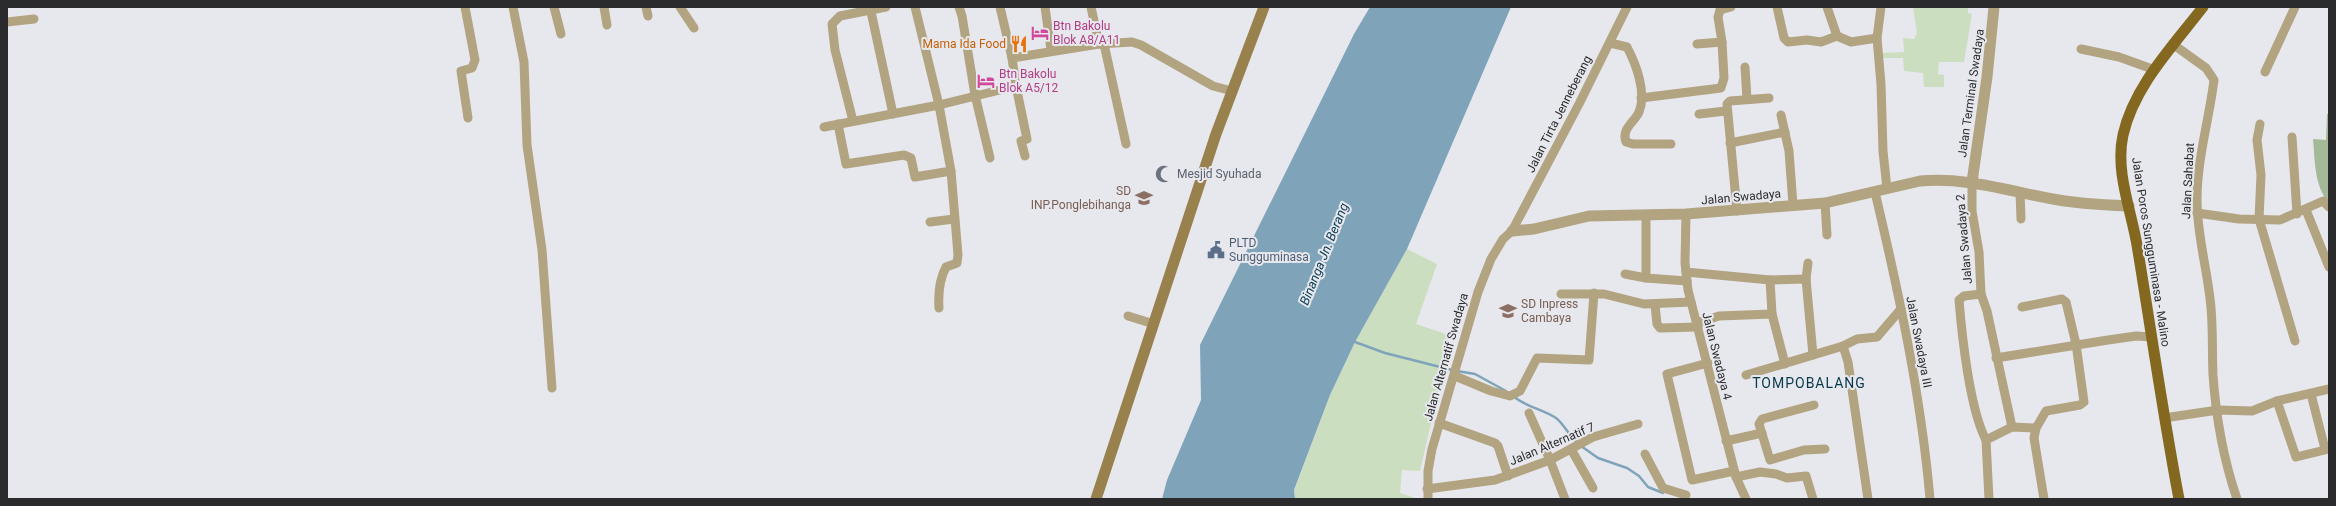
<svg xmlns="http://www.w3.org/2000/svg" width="2336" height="506" viewBox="0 0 2336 506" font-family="Roboto,sans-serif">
  <rect width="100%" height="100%" fill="#e7e8ed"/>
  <g fill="#cbdfc0">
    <polygon points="1913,7 1968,7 1968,13 1972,14 1964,62 1939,62 1938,74 1944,75 1944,87 1924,87 1923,73 1904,71 1903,58 1883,58 1882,53 1904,52 1903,38 1914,39 1917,33"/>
    <polygon points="1407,249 1437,264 1416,324 1449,335 1441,380 1420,471 1402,470 1400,493 1418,499 1295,499 1294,491 1330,395 1355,342"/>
  </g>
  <path fill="#a4b998" d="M2327 114H2329V203C2314 186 2315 160 2313 139L2326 140Z"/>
  <polygon fill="#7fa4ba" points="1370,7 1511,7 1407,249 1355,342 1330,395 1294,490 1295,499 1162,499 1167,480 1201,400 1200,345 1354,34"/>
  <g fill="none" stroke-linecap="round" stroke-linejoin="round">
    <g stroke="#7fa4ba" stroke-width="2.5">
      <polyline points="1355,342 1385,353 1452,370"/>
      <polyline points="1457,371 1475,374 1506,391"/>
      <path d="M1513 396C1526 407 1542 409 1556 418 1564 424 1569 436 1577 442"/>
      <polyline points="1581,446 1598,458 1627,468 1639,476 1648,487 1663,493"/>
    </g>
    <g stroke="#b2a381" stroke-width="9">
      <polyline points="465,7 475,60 472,68 461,71 468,118"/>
      <polyline points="513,7 524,62 527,145 542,250 552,388"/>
      <polyline points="554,7 561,34"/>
      <polyline points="604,7 607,25"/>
      <polyline points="646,7 648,16"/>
      <polyline points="680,7 694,28"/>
      <polyline points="870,7 893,114"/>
      <polyline points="959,7 962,16 975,95 990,158"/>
      <polyline points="1000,7 1012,58"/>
      <polyline points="1045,7 1051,50"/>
      <polyline points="1091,7 1099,44"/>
      <polyline points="1777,7 1784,38 1788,42 1807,40 1821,42 1837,36 1851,42 1877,38"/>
      <polyline points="1827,7 1837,36"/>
      <polyline points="1881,7 1877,38 1881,84 1883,151 1887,189"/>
      <polyline points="1720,10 1731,7"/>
      <polyline points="7,22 34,19"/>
      <path d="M1610 43 1627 47C1636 64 1647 93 1639 112 1635 122 1621 128 1626 142L1633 144H1671"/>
      <polyline points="1104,44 1126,144"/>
      <polyline points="1697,44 1722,42 1718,17 1721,7"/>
      <path d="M2174 45 2206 68 2214 80C2209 120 2197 159 2197 200 2197 237 2208 271 2211 308 2213 330 2212 352 2213 375 2216 418 2223 458 2237 499"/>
      <polyline points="2081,49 2119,57 2155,70"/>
      <polyline points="1745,67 1747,99"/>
      <polyline points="2265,72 2295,7"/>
      <polyline points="1016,86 1027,139 1021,141 1025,156"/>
      <polyline points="1641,98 1721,88 1724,78 1722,42"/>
      <polyline points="1699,114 1726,111"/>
      <polyline points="1781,115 1789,151 1793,205"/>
      <polyline points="853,121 835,50 832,24 840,16 886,7"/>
      <polyline points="838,124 846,164 904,155 911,158 915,177 951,171 939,105 915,7"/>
      <polyline points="2260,124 2257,140 2261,175 2259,219 2295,341"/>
      <polyline points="824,127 939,105 1016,86 1012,58 1099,44 1132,42 1141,45 1213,86 1232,91"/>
      <polyline points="2292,137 2297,214"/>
      <polyline points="1730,143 1785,132"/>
      <polyline points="1972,182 1972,211 1979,252 1981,294 1987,311 2012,427"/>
      <path d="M1875 192C1899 294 1921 395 1930 499"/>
      <polyline points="2020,192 2021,219"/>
      <polyline points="1825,203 1827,235"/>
      <polyline points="2306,210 2329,267"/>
      <polyline points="1737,211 1727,104 1730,101 1769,98"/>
      <polyline points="2197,213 2239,219 2280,220 2323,201 2329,207"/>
      <polyline points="1686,214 1685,263 1688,290 1736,477 1746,499"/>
      <polyline points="1646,215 1646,278 1687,281"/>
      <polyline points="930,222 954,219"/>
      <polyline points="1686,272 1770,280 1806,279 1813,355"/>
      <polyline points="1625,274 1646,278"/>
      <polyline points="1806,279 1808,263"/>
      <polyline points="1770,280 1772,314"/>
      <polyline points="1561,294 1604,294 1644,304 1691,302"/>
      <path d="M1981 294 1964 296 1959 300C1962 337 1970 410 1986 440"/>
      <polyline points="1655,305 1657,324 1660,328 1698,327"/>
      <polyline points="2022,307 2062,299 2066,302 2076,344 2084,402 2080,405 2046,411 2036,428 2034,438 2044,499"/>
      <path d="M939 308C938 293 939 280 946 267L957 263 958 255 951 171"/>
      <polyline points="1128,316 1154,324"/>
      <polyline points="1697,323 1719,316 1772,314 1785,364"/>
      <polyline points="1843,346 1848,362 1868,499"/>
      <polyline points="1996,358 2108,340 2136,336 2152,337"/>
      <polyline points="1708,363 1667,374 1692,480 1734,471"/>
      <polyline points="1746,375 1843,346 1857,339 1877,337 1901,309"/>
      <polyline points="1455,376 1491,391 1510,396 1520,391 1537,358 1589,360 1594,293"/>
      <polyline points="2329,389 2277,401 2296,457 2329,449"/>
      <polyline points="2311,394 2325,449"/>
      <polyline points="1814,405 1762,419 1759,424 1770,460 1804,450 1825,449"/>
      <polyline points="1529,413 1550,460 1565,499"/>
      <polyline points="2164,418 2218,410 2252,411 2277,401"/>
      <polyline points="1439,423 1495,443 1498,446 1508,476"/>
      <polyline points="1726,441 1762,433"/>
      <polyline points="1571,449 1593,488"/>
      <polyline points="1645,454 1663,488 1686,495"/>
      <polyline points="1736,477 1760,472 1776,474 1787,478 1806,476 1813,499"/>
      <polyline points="1427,489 1495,480 1550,460 1593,437 1638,424"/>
      <polyline points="1428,499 1428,471 1432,449 1478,292 1491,259 1503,239 1512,231 1579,104 1627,7"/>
      <polyline points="1989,499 1986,440 2012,427 2036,428"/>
    </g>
    <g stroke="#b2a381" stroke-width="11">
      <polyline points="1972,182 1987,77 1994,7"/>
      <path d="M1512 231 1534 229 1589 216 1686 214 1825 203 1920 181C1967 177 2008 191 2053 199 2078 204 2104 205 2129 206"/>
    </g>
    <polyline stroke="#98814d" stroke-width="11" points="1096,499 1216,134 1264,7"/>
    <path stroke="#846820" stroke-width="11" d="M2179 499C2163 415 2151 330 2137 245 2131 210 2115 171 2123 135 2134 86 2173 46 2203 7"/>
  </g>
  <defs>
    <g id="hotel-bare" transform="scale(1.38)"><path d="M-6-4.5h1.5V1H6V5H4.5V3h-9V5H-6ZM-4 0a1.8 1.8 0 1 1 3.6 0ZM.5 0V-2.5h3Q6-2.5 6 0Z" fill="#d1479c" stroke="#e7e8ed" stroke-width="2.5" paint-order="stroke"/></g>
    <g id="restaurant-bare" transform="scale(1.38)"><path d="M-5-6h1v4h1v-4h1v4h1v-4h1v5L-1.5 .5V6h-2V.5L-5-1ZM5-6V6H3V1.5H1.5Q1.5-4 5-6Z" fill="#e8710a" stroke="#e7e8ed" stroke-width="2.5" paint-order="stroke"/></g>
    <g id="mosque-bare" transform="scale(1.38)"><path d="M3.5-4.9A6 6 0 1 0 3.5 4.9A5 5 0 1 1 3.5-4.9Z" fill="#6b7280" stroke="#e7e8ed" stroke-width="2.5" paint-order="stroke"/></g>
    <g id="school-bare" transform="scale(1.38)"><path d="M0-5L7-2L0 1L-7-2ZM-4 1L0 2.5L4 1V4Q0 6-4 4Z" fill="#8d6e63" stroke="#e7e8ed" stroke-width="2.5" paint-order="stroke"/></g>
    <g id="civic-bare" transform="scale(1.38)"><path d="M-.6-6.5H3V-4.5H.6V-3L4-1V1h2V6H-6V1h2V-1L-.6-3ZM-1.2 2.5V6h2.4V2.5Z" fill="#5c6f8a" stroke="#e7e8ed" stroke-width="2.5" paint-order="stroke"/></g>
  </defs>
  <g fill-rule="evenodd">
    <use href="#hotel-bare" x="1040" y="33"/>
    <use href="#restaurant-bare" x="1019" y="44"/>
    <use href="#hotel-bare" x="986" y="81"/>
    <use href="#mosque-bare" x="1164" y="174"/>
    <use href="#school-bare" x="1144" y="198"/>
    <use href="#civic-bare" x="1216" y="250"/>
    <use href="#school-bare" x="1508" y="311"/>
  </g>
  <g text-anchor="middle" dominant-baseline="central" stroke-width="4" stroke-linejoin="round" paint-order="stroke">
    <g font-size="12" fill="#b23c85" stroke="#e7e8ed" text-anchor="start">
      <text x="1053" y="26">Btn Bakolu<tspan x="1053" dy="14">Blok A8/A11</tspan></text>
      <text x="999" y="74">Btn Bakolu<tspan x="999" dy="14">Blok A5/12</tspan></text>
    </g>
    <g font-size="12" fill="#c56008" stroke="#e7e8ed" text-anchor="end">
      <text x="1006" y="44">Mama Ida Food</text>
    </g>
    <g font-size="12" fill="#2b2b2d" stroke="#e7e8ed">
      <text transform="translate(1971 93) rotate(-82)">Jalan Terminal Swadaya</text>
      <text transform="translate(1559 114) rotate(-63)">Jalan Tirta Jenneberang</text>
      <text transform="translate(2188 181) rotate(-87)">Jalan Sahabat</text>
      <text transform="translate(1741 197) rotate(-5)">Jalan Swadaya</text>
      <text transform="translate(1964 239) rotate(-95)">Jalan Swadaya 2</text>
      <text transform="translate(2151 252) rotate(81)">Jalan Poros Sungguminasa - Malino</text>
      <text transform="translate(1919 342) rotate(79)">Jalan Swadaya III</text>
      <text transform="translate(1717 356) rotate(76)">Jalan Swadaya 4</text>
      <text transform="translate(1446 357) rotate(-74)">Jalan Alternatif Swadaya</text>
      <text transform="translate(1552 444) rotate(-23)">Jalan Alternatif 7</text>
    </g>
    <g font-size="12" fill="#5b616d" stroke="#e7e8ed" text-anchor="start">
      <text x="1177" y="174">Mesjid Syuhada</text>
    </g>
    <g font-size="12" fill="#785e54" stroke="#e7e8ed" text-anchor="end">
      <text x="1131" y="191">SD<tspan x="1131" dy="14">INP.Ponglebihanga</tspan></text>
      <text x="1521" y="304" text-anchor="start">SD Inpress<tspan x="1521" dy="14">Cambaya</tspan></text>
    </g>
    <g font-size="12" fill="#4e5e75" stroke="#e7e8ed" text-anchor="start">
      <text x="1229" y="243">PLTD<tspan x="1229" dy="14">Sungguminasa</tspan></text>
    </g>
    <g font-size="13" font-style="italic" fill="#0b3d55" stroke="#e7e8ed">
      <text transform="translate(1324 254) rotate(-68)">Binanga Jn. Berang</text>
    </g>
    <g font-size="14" letter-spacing="1" fill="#07394d" stroke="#e7e8ed">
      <text x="1809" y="383">TOMPOBALANG</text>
    </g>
  </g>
  <rect width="2336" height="506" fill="none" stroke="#2b2b2d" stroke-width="16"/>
</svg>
